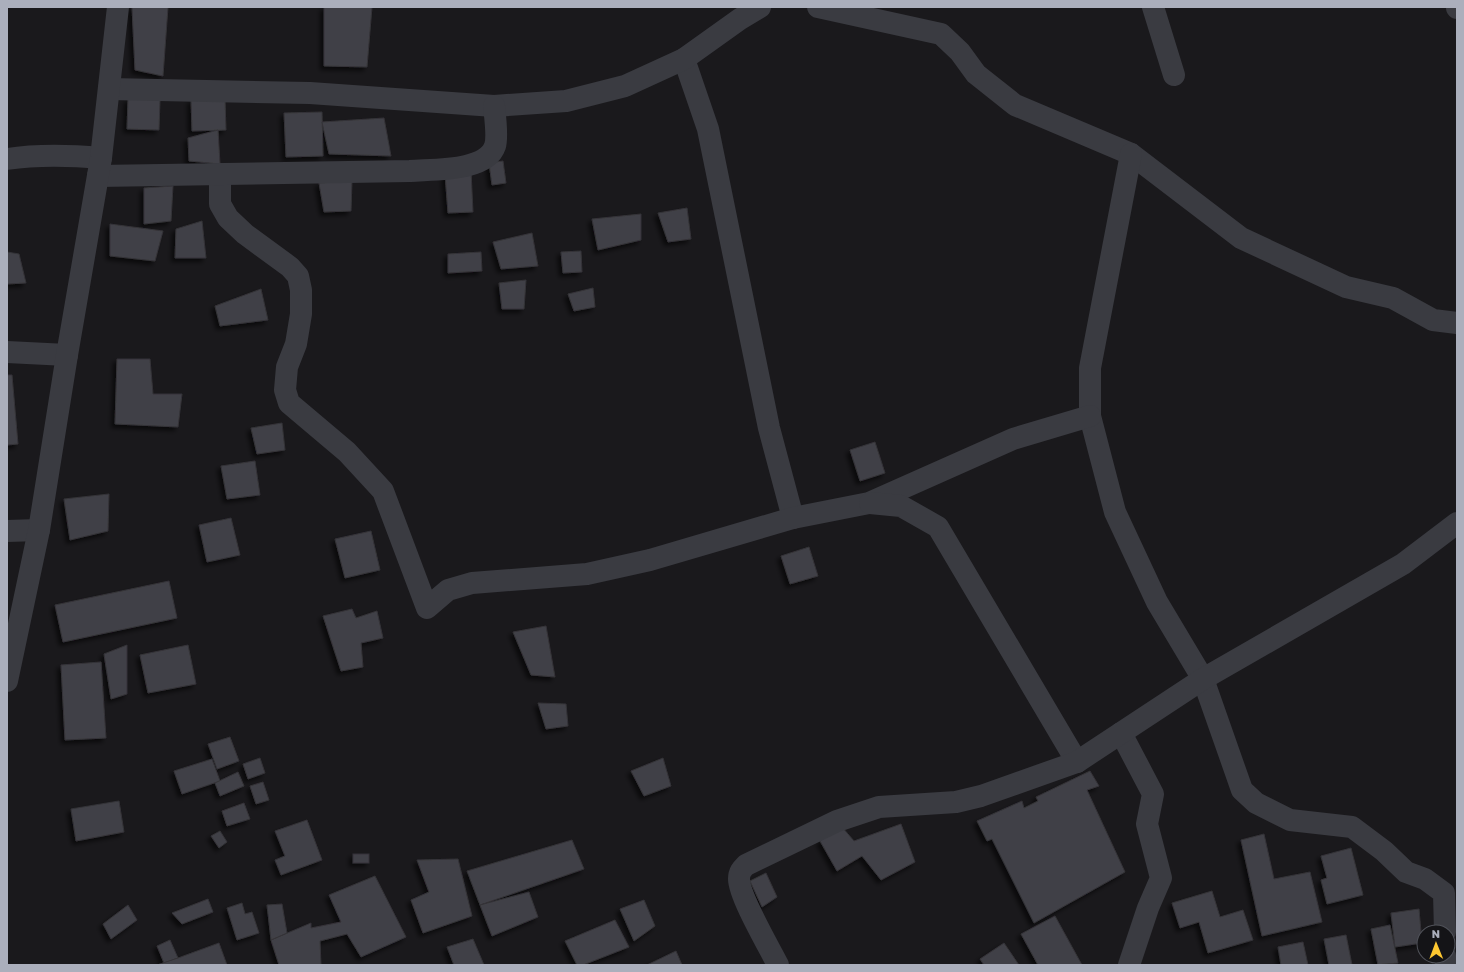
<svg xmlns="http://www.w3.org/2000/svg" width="1464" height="972" viewBox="0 0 1464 972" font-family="'Golos Text',sans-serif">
  <defs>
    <filter id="shadow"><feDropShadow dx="-3.5" dy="3.5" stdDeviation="2" flood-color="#0009"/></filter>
  </defs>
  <rect width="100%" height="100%" fill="#1a191c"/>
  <g fill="#414146" stroke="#343338" filter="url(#shadow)">
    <polygon points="132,7 168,7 163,76 135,70"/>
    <polygon points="324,7 372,7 367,67 324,66"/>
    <polygon points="128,99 160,100 159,130 127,129"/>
    <polygon points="225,99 226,130 192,131 191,100"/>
    <polygon points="322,112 323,156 286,157 284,113"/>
    <polygon points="384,118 391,156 329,154 322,122"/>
    <polygon points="218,130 220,164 189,161 188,138"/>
    <polygon points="503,161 506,183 492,185 489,163"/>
    <polygon points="471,171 473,212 448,213 445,174"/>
    <polygon points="352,181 351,211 324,212 319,183"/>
    <polygon points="173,186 171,221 144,224 144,188"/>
    <polygon points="687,208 691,239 668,242 658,213"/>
    <polygon points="641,214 641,240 598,250 592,219"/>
    <polygon points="202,221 206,258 175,258 176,229"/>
    <polygon points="110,224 163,231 155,261 110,256"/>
    <polygon points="532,233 538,266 501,269 493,242"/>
    <polygon points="581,251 582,272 563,273 561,252"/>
    <polygon points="7,252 19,254 26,283 7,284"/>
    <polygon points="481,252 482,271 448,273 448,254"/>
    <polygon points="526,280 524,309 502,309 499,283"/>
    <polygon points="593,288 595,307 574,311 568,294"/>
    <polygon points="261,289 268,320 220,326 215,306"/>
    <polygon points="117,359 150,359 153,394 182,394 178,427 115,424"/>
    <polygon points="7,375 12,375 18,444 7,445"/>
    <polygon points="282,423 285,450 257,454 251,428"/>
    <polygon points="875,442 885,473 860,481 850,450"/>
    <polygon points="255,461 260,495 227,499 221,466"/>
    <polygon points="109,494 108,531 70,540 64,499"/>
    <polygon points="231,518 240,555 207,562 199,525"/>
    <polygon points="371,531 380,570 345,578 335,539"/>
    <polygon points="809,547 818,576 790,584 781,556"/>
    <polygon points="169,581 177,618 63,642 55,605"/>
    <polygon points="352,609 356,618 377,611 383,638 361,643 363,667 341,671 323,616"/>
    <polygon points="546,626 555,677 531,675 513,632"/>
    <polygon points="127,645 127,694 111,699 104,654"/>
    <polygon points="188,645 196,684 148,693 140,655"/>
    <polygon points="101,662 106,738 65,740 61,665"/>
    <polygon points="538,703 566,704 568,726 546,729"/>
    <polygon points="230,737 239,761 217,769 208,744"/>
    <polygon points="260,758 265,773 248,779 243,764"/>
    <polygon points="663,758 671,786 644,796 631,771"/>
    <polygon points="212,759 220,781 182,794 174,771"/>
    <polygon points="1090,771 1099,786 1087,790 1125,872 1034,923 992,839 987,841 977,821 1022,801 1024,808 1038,801 1036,797"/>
    <polygon points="238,772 244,786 220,796 215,783"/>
    <polygon points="263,782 269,800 256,804 250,786"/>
    <polygon points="119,801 124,832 76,841 71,809"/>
    <polygon points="244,803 250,819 227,826 222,811"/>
    <polygon points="307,820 322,860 281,875 275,860 285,856 275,831"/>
    <polygon points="901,824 915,862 881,880 862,856 837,871 820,841 842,827 854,841"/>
    <polygon points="220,831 227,842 219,848 211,836"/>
    <polygon points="1264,834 1274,879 1310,872 1322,922 1262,936 1241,840"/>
    <polygon points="572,840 584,869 480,905 467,871"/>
    <polygon points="1351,848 1363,895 1327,904 1321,880 1327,878 1321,856"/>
    <rect x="353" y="854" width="16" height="9"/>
    <polygon points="458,859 472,916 423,933 411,900 429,892 417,860"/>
    <polygon points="766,873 777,897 762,907 750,881"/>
    <polygon points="375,876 406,937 361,957 347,934 320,941 321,965 279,965 271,940 311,923 311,928 341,922 329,895"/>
    <polygon points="1212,891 1220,917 1243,910 1253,940 1208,953 1199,922 1180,928 1172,903"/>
    <polygon points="529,892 538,917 492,936 480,905"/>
    <polygon points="208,899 213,912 182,924 172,913"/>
    <polygon points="644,900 655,926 634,941 620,909"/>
    <polygon points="242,903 245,914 252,912 259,933 237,940 227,908"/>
    <polygon points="282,904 287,933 271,940 267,905"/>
    <polygon points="128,905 137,920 111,939 103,924"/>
    <polygon points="1419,909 1422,943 1395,947 1391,913"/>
    <polygon points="1055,916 1082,965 1038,965 1021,934"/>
    <polygon points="615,920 629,947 583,965 577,965 565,941"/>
    <polygon points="1390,925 1398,963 1375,965 1378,965 1371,929"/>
    <polygon points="1346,935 1352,965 1329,965 1324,939"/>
    <polygon points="473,939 484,965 454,965 447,947"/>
    <polygon points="170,940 178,958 164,963 157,946"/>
    <polygon points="1303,942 1308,965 1281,965 1278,947"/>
    <polygon points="219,943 227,965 157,965 178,958"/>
    <polygon points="1004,943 1019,965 984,965 980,959"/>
    <polygon points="676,951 682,965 647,965"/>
  </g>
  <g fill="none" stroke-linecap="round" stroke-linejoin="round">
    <g stroke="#3a3b41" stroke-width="22">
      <polyline points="818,7 941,34 960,52 976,74 1015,105 1131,154 1241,238 1346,287 1393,298 1433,320 1457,323"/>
      <polyline points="1153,7 1174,75"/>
      <polyline points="1457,7 1457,8"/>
      <polyline points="684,59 708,129 769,428 793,518"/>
      <polyline points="109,89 310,93 494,106 566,101 625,86 684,59 740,19 760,7"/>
      <polyline points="1131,154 1090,368 1090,416 1115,512 1157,602 1203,679 1242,790 1256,803 1290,820 1352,827 1384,851 1406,872 1425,879 1444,893 1445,932"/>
      <path d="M7 159C39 154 69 155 101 158"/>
      <polyline points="220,174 220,204 228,218 245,234 290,267 298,276 301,290 301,314 296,344 287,367 285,390 289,403 347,452 383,491 427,608 448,590 472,583 587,574 650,560 793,518 869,503 1013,439 1090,416"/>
      <path d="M98 176 410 171C433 169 486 172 495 146 498 137 495 116 494 106"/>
      <polyline points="7,352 67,355"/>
      <polyline points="870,503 901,506 938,527 1077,762"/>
      <polyline points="7,531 39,530"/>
      <polyline points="7,681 39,530 67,355 101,158 118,7"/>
      <polyline points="1121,733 1153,794 1147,824 1161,878 1148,908 1129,965"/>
      <polyline points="1445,956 1446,965"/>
      <path d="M778 965C769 947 739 896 739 879 739 872 742 869 746 865L837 821 879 807 956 802 981 796 1077 762 1203 679 1403 564 1457 523"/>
    </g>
  </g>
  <rect width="1464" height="972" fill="none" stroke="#abafbc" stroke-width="16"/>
  <g transform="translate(1436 944) rotate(359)"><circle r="19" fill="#141417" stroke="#505259"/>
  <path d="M0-3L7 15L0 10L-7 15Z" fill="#fdc731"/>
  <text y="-6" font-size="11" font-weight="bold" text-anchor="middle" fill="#abafbc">N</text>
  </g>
</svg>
